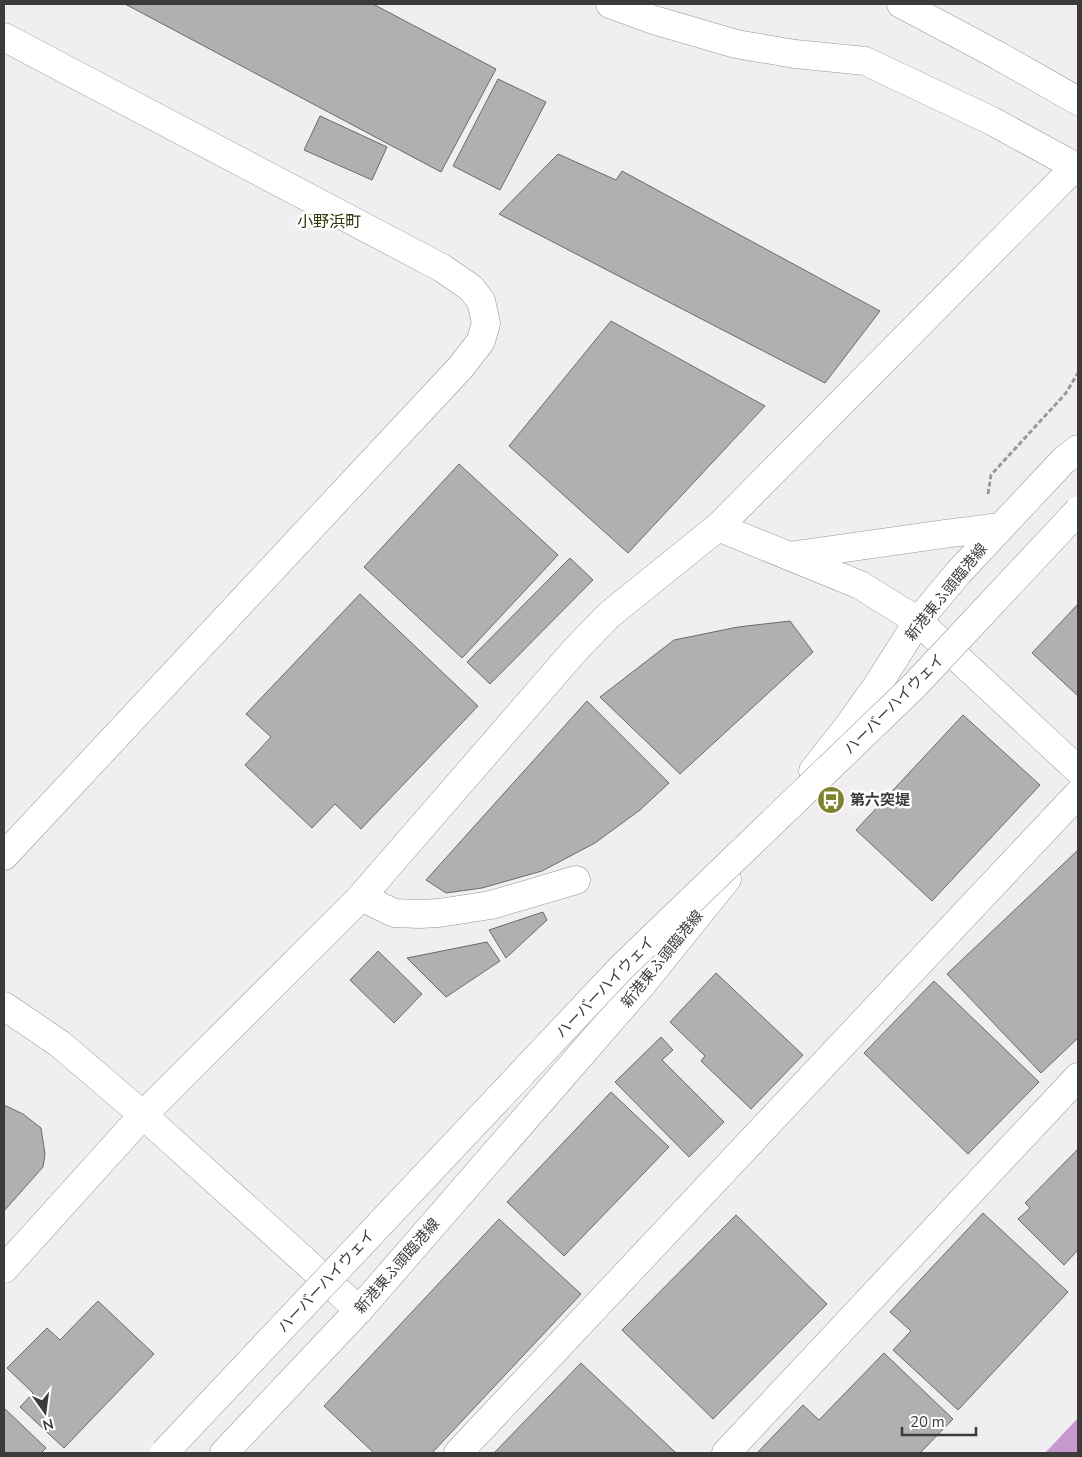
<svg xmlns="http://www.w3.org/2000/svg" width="1082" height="1457" viewBox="0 0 1082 1457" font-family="'Nunito Sans','Noto Sans JP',sans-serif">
  <rect width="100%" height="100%" fill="#f0eef1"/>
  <polygon fill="#c698ce" points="1078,1418 1078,1453 1045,1453"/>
  <g fill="#b2afb2" stroke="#6c6a6c">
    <polygon points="125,4 373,4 496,69 441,172"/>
    <polygon points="498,79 546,102 500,190 453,166"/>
    <polygon points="320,116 387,147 372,180 304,150"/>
    <polygon points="558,154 616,180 622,171 880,311 825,383 499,214"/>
    <polygon points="611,321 765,406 628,553 509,446"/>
    <polygon points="459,464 558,555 462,658 364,567"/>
    <polygon points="570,558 593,580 490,684 467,662"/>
    <polygon points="360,594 478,706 361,829 335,804 312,828 245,765 271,737 246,714"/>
    <polygon points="1078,604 1078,696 1032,653"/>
    <polygon points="790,621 813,652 680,774 600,697 674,640 738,627"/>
    <polygon points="587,701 669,783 640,810 595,843 542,871 482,888 446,893 426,880"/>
    <polygon points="963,715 1040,785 932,901 856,830"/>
    <polygon points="1078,850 1078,1038 1041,1073 947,974"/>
    <polygon points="543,912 547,920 506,958 489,930"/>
    <polygon points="487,942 500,961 446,997 407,958"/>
    <polygon points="378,951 422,994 394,1023 350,980"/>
    <polygon points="716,973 803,1055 751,1109 701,1061 705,1056 670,1022"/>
    <polygon points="934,981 1039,1082 968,1154 864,1053"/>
    <polygon points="661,1037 673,1050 662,1060 724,1122 689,1157 615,1082"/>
    <polygon points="611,1092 669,1147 564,1256 507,1202"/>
    <polygon points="4,1105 23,1114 41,1128 45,1154 43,1167 4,1211"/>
    <polygon points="1078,1149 1078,1253 1077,1251 1064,1265 1018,1219 1030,1208 1025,1203"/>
    <polygon points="983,1213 1068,1292 958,1410 893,1350 911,1331 890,1312"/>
    <polygon points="736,1215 827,1304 713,1419 622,1330"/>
    <polygon points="499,1219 581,1294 432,1453 374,1453 324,1406"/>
    <polygon points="98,1301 154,1354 64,1448 20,1407 33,1393 7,1368 47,1328 60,1340"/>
    <polygon points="884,1353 953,1419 920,1453 757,1453 803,1405 819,1420"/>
    <polygon points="581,1363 676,1453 494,1453"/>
    <polygon points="4,1408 46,1448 41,1453 4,1453"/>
  </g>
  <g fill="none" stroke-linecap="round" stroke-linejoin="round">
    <g stroke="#989598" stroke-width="29">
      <g id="minor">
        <polyline points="610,4 654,20 736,44 795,54 865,61 992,121 1078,168"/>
        <polyline points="901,4 999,56 1078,101"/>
        <polyline points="4,37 442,268 471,288 481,301 486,323 481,341 460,368 4,856"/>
        <polyline points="718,527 1076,166"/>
        <polyline points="789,556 944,534 1001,527"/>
        <polyline points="813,771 846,729 877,686 918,621 958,573 1063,461 1078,449"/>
        <polyline points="361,897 394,913 419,914 439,913 491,905 576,880"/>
        <polyline points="4,1006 60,1044 143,1115 359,1310"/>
        <polyline points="4,1269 143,1115 361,897 576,649 609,615 718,527 860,585 918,621 1078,770"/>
        <polyline points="224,1453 359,1310 644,982 727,879"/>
        <polyline points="458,1453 1078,794"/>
        <polyline points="726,1453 1078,1077"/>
      </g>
    </g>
    <polyline stroke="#9b999b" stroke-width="3" stroke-dasharray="5 2.5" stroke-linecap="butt" points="988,494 991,475 1066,393 1078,373"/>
    <use href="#minor" stroke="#fff" stroke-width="28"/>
    <g stroke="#989598" stroke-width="29" stroke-linecap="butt">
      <polyline id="minor-bridge" points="164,1453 622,967 914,686 1078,511"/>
    </g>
    <use href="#minor-bridge" stroke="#fff" stroke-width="28"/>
  </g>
  <defs>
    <g id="bus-disc" transform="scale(1.4375)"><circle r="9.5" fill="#80832d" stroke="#fff"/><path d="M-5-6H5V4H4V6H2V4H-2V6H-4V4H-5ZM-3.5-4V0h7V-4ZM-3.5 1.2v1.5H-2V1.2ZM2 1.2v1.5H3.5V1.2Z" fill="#fff"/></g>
  </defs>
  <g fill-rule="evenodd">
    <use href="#bus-disc" x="831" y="800"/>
  </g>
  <g text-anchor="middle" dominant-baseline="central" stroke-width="5" stroke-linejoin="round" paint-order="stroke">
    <g font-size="15" fill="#3c3b3c" stroke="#fff">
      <text transform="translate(946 592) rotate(-51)">新港東ふ頭臨港線</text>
      <text transform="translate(894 704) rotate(-45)">ハーバーハイウェイ</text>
      <text transform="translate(662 959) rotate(-51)">新港東ふ頭臨港線</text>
      <text transform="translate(605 987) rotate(-46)">ハーバーハイウェイ</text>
      <text transform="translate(397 1266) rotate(-49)">新港東ふ頭臨港線</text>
      <text transform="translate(326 1281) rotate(-47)">ハーバーハイウェイ</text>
    </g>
    <g font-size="15" font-weight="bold" fill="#3c3b3c" stroke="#fff" text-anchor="start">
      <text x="850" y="800">第六突堤</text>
    </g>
    <g font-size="16" fill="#33340a" stroke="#fff">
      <text x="329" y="222">小野浜町</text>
    </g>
  </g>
  <rect width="1082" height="1457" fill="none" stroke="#3c3b3c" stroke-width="10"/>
  <g transform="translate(45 1412) rotate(166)" stroke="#ffffff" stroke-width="4" paint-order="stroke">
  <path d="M0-4L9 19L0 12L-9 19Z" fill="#3c3b3c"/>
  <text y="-8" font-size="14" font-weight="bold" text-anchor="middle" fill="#3c3b3c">N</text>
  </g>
  <path d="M902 1427v8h74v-8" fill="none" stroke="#3c3b3c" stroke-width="2.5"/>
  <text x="910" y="1427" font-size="15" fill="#3c3b3c" stroke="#ffffff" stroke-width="4" paint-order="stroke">20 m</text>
</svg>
